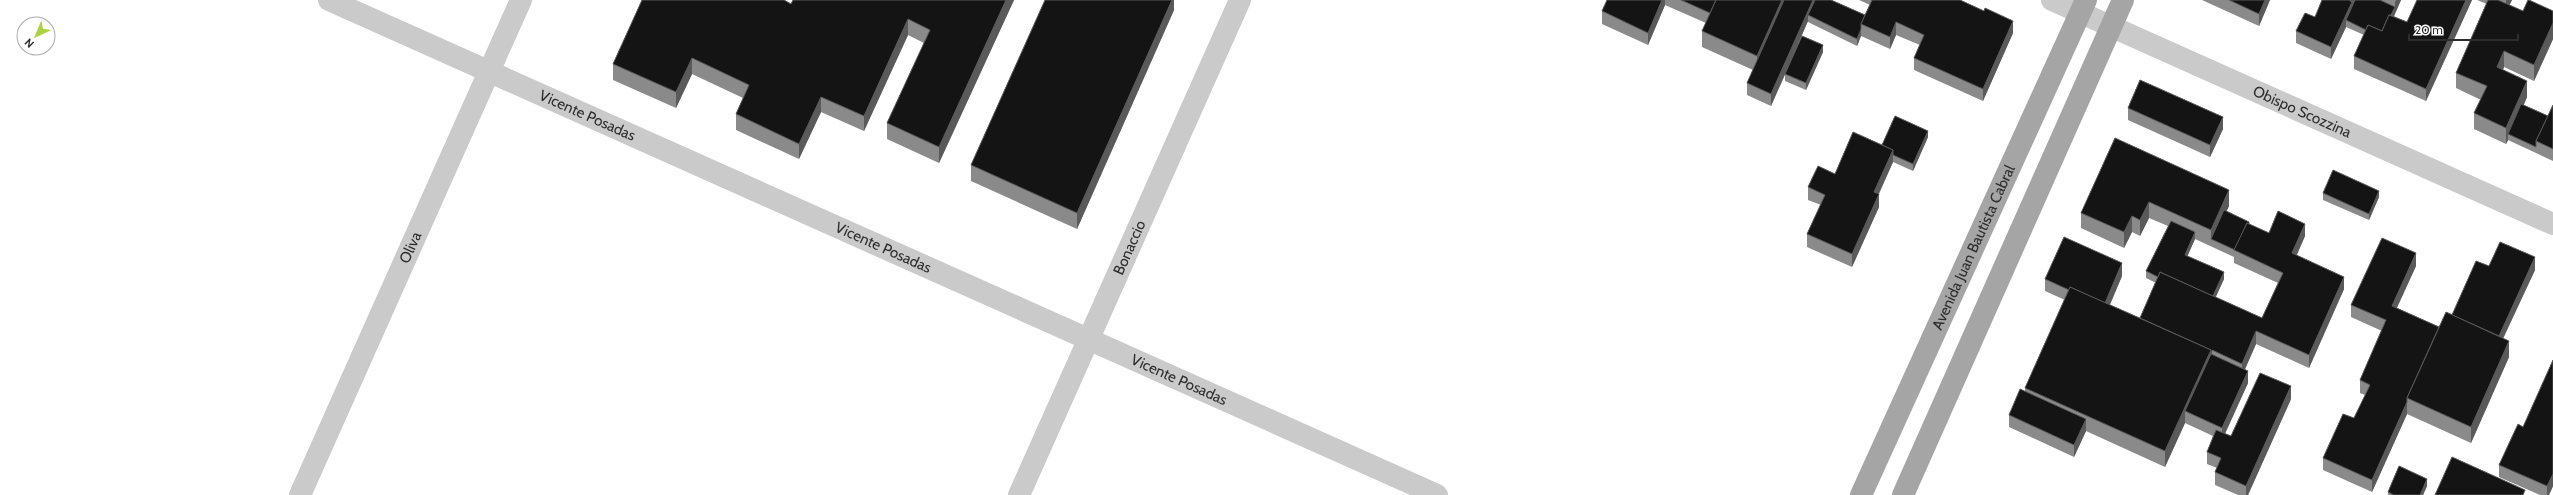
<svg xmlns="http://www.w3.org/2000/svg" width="2553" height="495" viewBox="0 0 2553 495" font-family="Cabin,sans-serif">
  <rect width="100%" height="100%" fill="#fff"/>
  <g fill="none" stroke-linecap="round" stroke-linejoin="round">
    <g stroke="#cacaca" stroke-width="22">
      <path id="s1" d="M329 0 1437 495"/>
      <path id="s2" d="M2052 0 2553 224"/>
      <path id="s3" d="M300 495 521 0"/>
      <path id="s4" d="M1019 495 1240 0"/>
    </g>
    <g stroke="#a5a5a5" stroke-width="22">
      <path id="s5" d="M1861 495 2086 0"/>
      <polyline points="1903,495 2123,0"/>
    </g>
  </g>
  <g fill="#8a8a8a" fill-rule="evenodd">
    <polygon points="1014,0 939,163 887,139 887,123 924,43 908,35 864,131 821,112 799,159 736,130 736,114 743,98 692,74 676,108 613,80 613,64 791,4"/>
    <polygon points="1174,0 1174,10 1077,229 971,181 971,165"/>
    <polygon points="1607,0 1831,0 1865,15 1870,5 1859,0 1960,0 2013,33 1983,101 1914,70 1914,58 1920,45 1896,35 1890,49 1861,36 1857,46 1808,22 1808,21 1798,44 1823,52 1806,90 1785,81 1785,75 1771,106 1747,95 1747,83 1753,70 1702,47 1702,31 1706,23 1665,5 1648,45 1602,24 1602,11"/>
    <polygon points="2202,0 2270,0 2259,26"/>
    <polygon points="2321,0 2401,0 2394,16 2407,22 2417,0 2472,0 2426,101 2354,69 2354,56 2364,35 2346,27 2331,59 2296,43 2296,31 2315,17 2322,1"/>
    <polygon points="2477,0 2512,0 2509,5 2523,11 2553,11 2553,39 2534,81 2504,67 2503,70 2527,97 2524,105 2548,116 2553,105 2553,161 2508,140 2506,144 2474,129 2474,113 2481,100 2456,88 2456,73 2487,4"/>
    <polygon points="2128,108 2223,129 2210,157 2128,120"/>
    <polygon points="1928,137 1913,171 1893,162 1879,194 1879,207 1852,267 1807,247 1807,234 1821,205 1808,200 1808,187 1835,174 1882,145"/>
    <path d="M2115 138 2229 206 2226 211 2249 224 2269 233 2305 236 2297 255 2344 289 2309 368 2256 344 2245 369 2248 383 2225 434 2231 436 2291 399 2248 495H2238L2215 485V472L2217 468 2207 464V452L2213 436 2185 423 2165 467 2086 431 2074 457 2009 427V415L2025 391V388L2065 300 2045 291V279L2122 276 2110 305 2140 318 2156 283 2146 278V271L2168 226 2149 218 2140 236 2132 232 2124 248 2081 228V213ZM2195 239 2234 257V263L2278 283 2262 318 2215 297 2224 279 2187 256Z"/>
    <polygon points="2323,193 2379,197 2369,220 2323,200"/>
    <polygon points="2416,266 2397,308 2439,327 2452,315 2489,266 2535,270 2503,339 2509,357 2471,443 2407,414 2372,492 2323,470 2323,458 2354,418 2365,395 2360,393 2360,380 2382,331 2351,317 2351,305"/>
    <polygon points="2523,427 2553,486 2549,495 2540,495 2499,477 2499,465"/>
    <polygon points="2427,486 2423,495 2388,495 2388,492"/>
  </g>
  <g fill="#5a5a5a">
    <polygon points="1006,0 1014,0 939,163 939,147"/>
    <polygon points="1172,0 1174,0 1174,10 1077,229 1077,213"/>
    <polygon points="1662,0 1665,0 1665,5 1648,45 1648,33"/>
    <polygon points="1782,0 1789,0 1757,72 1757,56"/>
    <polygon points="1813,0 1818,0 1808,15 1808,21 1771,106 1771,94"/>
    <polygon points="2265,0 2270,0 2259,26 2259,14"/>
    <polygon points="2350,0 2356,0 2346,20 2346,27 2331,59 2331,47"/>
    <polygon points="2396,0 2401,0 2382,44 2382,37 2395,7 2395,2"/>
    <polygon points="2466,0 2472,0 2426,101 2426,89"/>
    <polygon points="2506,0 2512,0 2506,13"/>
    <polygon points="908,19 908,35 864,131 864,116"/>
    <polygon points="2013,21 2013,33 1983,101 1983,89"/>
    <polygon points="1896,22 1896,35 1890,49 1890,37"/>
    <polygon points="2553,23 2553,39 2534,81 2534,65"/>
    <polygon points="1861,29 1861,36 1857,46 1857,39"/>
    <polygon points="1823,45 1823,52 1806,90 1806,83"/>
    <polygon points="2504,51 2504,67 2497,83 2497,67"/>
    <polygon points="692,58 692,74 676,108 676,92"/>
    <polygon points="2527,81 2527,97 2510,135 2508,134 2508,140 2506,144 2506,128"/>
    <polygon points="821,97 821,112 799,159 799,144"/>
    <polygon points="2223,117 2223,129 2210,157 2210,145"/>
    <polygon points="1928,131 1928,137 1913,171 1913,164"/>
    <polygon points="1893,150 1893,162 1874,204 1874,192"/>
    <polygon points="2229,190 2229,206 2214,240 2211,239 2211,230"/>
    <polygon points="2379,191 2379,197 2369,220 2369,214"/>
    <polygon points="1879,194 1879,207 1852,267 1852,254"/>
    <polygon points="2149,202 2149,218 2140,236 2140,220"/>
    <polygon points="2132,216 2132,232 2124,248 2124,232"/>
    <polygon points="2305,224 2305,236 2292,265 2292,253"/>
    <polygon points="2195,232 2195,239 2185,262 2185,255"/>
    <polygon points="2416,253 2416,266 2392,318 2392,306"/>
    <polygon points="2535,257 2535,270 2497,351 2497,339"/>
    <polygon points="2122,263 2122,276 2104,318 2104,305"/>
    <polygon points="2224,272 2224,279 2211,308 2211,301"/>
    <polygon points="2344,277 2344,289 2309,368 2309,355"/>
    <polygon points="2256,331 2256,344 2242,376 2242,364"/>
    <polygon points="2509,341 2509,357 2471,443 2471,427"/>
    <polygon points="2211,350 2212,350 2212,363 2185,411 2185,423 2165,467 2165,451"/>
    <polygon points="2248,371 2248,383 2222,440 2222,428"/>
    <polygon points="2291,386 2291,399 2248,495 2246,495 2246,486"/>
    <polygon points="2407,402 2407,414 2372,492 2372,480"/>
    <polygon points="2086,419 2086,431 2074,457 2074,445"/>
    <polygon points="2553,474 2553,486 2549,495 2547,495 2547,486"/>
    <polygon points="2427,479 2427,486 2423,495 2420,495"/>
  </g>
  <g fill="#141414" stroke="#5a5a5a">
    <polygon points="642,0 784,0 791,4 793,0 1006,0 939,147 887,123 930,30 908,19 864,116 821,97 799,144 736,114 749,85 692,58 676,92 613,64"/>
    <polygon points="1045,0 1172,0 1077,213 971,165"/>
    <polygon points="1607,0 1662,0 1648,33 1602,11"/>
    <polygon points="1681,0 1716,0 1710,13"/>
    <polygon points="1716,0 1782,0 1757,56 1702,31"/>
    <polygon points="1784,0 1813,0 1771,94 1747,83"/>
    <polygon points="1815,0 1831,0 1865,15 1861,24 1861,29 1857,39 1808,15"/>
    <polygon points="1872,0 1960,0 1984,11 1985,8 2013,21 1983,89 1914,58 1924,35 1896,22 1890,37 1861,24"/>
    <polygon points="2229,0 2265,0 2259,14"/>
    <polygon points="2322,0 2350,0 2350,1 2352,2 2331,47 2296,31 2305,13 2315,17"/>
    <polygon points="2355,0 2380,0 2395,7 2391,15 2389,15 2382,31 2368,25 2366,30 2346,20"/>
    <polygon points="2417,0 2466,0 2426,89 2354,56 2368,25 2382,31 2389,15 2407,22"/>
    <polygon points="2488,0 2498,0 2523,11 2528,0 2529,0 2553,11 2553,23 2534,65 2504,51 2497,67 2527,81 2506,128 2474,113 2487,86 2456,73"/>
    <polygon points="1802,36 1823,45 1806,83 1785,74"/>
    <polygon points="2140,80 2223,117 2210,145 2128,108"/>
    <polygon points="2521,104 2548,116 2536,141 2536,147 2508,134"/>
    <polygon points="2553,105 2553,149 2536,141"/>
    <polygon points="1895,116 1928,131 1913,164 1893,155 1893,150 1882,145"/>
    <polygon points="1853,132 1893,150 1874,192 1879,194 1852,254 1807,234 1825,195 1808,187 1818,166 1835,174"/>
    <polygon points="2115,138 2229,190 2211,230 2149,202 2140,220 2132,216 2124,232 2081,213"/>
    <polygon points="2333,170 2379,191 2369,214 2323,193"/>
    <polygon points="2224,210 2249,222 2249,224 2247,223 2235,250 2211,239"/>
    <polygon points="2278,211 2305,224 2292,253 2344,277 2309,355 2256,331 2242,364 2212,350 2211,354 2211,350 2140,318 2160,272 2262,318 2283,273 2234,250 2247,223 2269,233"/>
    <polygon points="2171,221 2195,232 2185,255 2224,272 2213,296 2160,272 2158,277 2146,271"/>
    <polygon points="2064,237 2122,263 2105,303 2070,287 2069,290 2045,279"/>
    <polygon points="2382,238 2416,253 2392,306 2439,327 2407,398 2407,402 2372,480 2323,458 2343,414 2354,418 2370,385 2360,380 2386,320 2351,305"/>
    <polygon points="2500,242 2535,257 2499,336 2452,315 2476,261 2489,266"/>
    <polygon points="2070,287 2211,350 2165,451 2025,388"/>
    <polygon points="2446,312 2509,341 2471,427 2407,398"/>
    <polygon points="2211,354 2248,371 2222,428 2185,411"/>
    <polygon points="2553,360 2553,474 2547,486 2499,465 2518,424 2523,427"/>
    <polygon points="2260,373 2291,386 2246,486 2215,472 2221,458 2207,452 2216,430 2231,436"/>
    <polygon points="2020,389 2086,419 2074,445 2009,415"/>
    <polygon points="2452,457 2525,490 2523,495 2435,495"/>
    <polygon points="2399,466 2427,479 2420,495 2394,495 2388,492"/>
  </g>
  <g text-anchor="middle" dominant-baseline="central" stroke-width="4" stroke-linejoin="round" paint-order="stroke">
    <g font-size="15" fill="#2d2d2d" stroke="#fff">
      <text stroke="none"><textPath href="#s2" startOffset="274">Obispo Scozzina</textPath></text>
      <text stroke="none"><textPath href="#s1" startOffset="283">Vicente Posadas</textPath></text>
      <text stroke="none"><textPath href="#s1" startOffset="607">Vicente Posadas</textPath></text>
      <text stroke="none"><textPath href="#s3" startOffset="271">Oliva</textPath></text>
      <text stroke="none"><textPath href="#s4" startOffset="271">Bonaccio</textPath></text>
      <text stroke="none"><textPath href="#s5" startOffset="272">Avenida Juan Bautista Cabral</textPath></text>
      <text stroke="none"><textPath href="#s1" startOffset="931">Vicente Posadas</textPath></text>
    </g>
  </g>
  <g transform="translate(36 36) rotate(224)"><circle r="19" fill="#ffffff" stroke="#ababab"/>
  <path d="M0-3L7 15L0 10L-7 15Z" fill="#add241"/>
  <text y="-6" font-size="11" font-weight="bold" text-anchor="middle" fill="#2d2d2d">N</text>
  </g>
  <path d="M2409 34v6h109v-6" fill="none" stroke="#2d2d2d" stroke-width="2"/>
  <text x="2415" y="34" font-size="12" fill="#2d2d2d" stroke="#ffffff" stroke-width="3" paint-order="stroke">20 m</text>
</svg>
